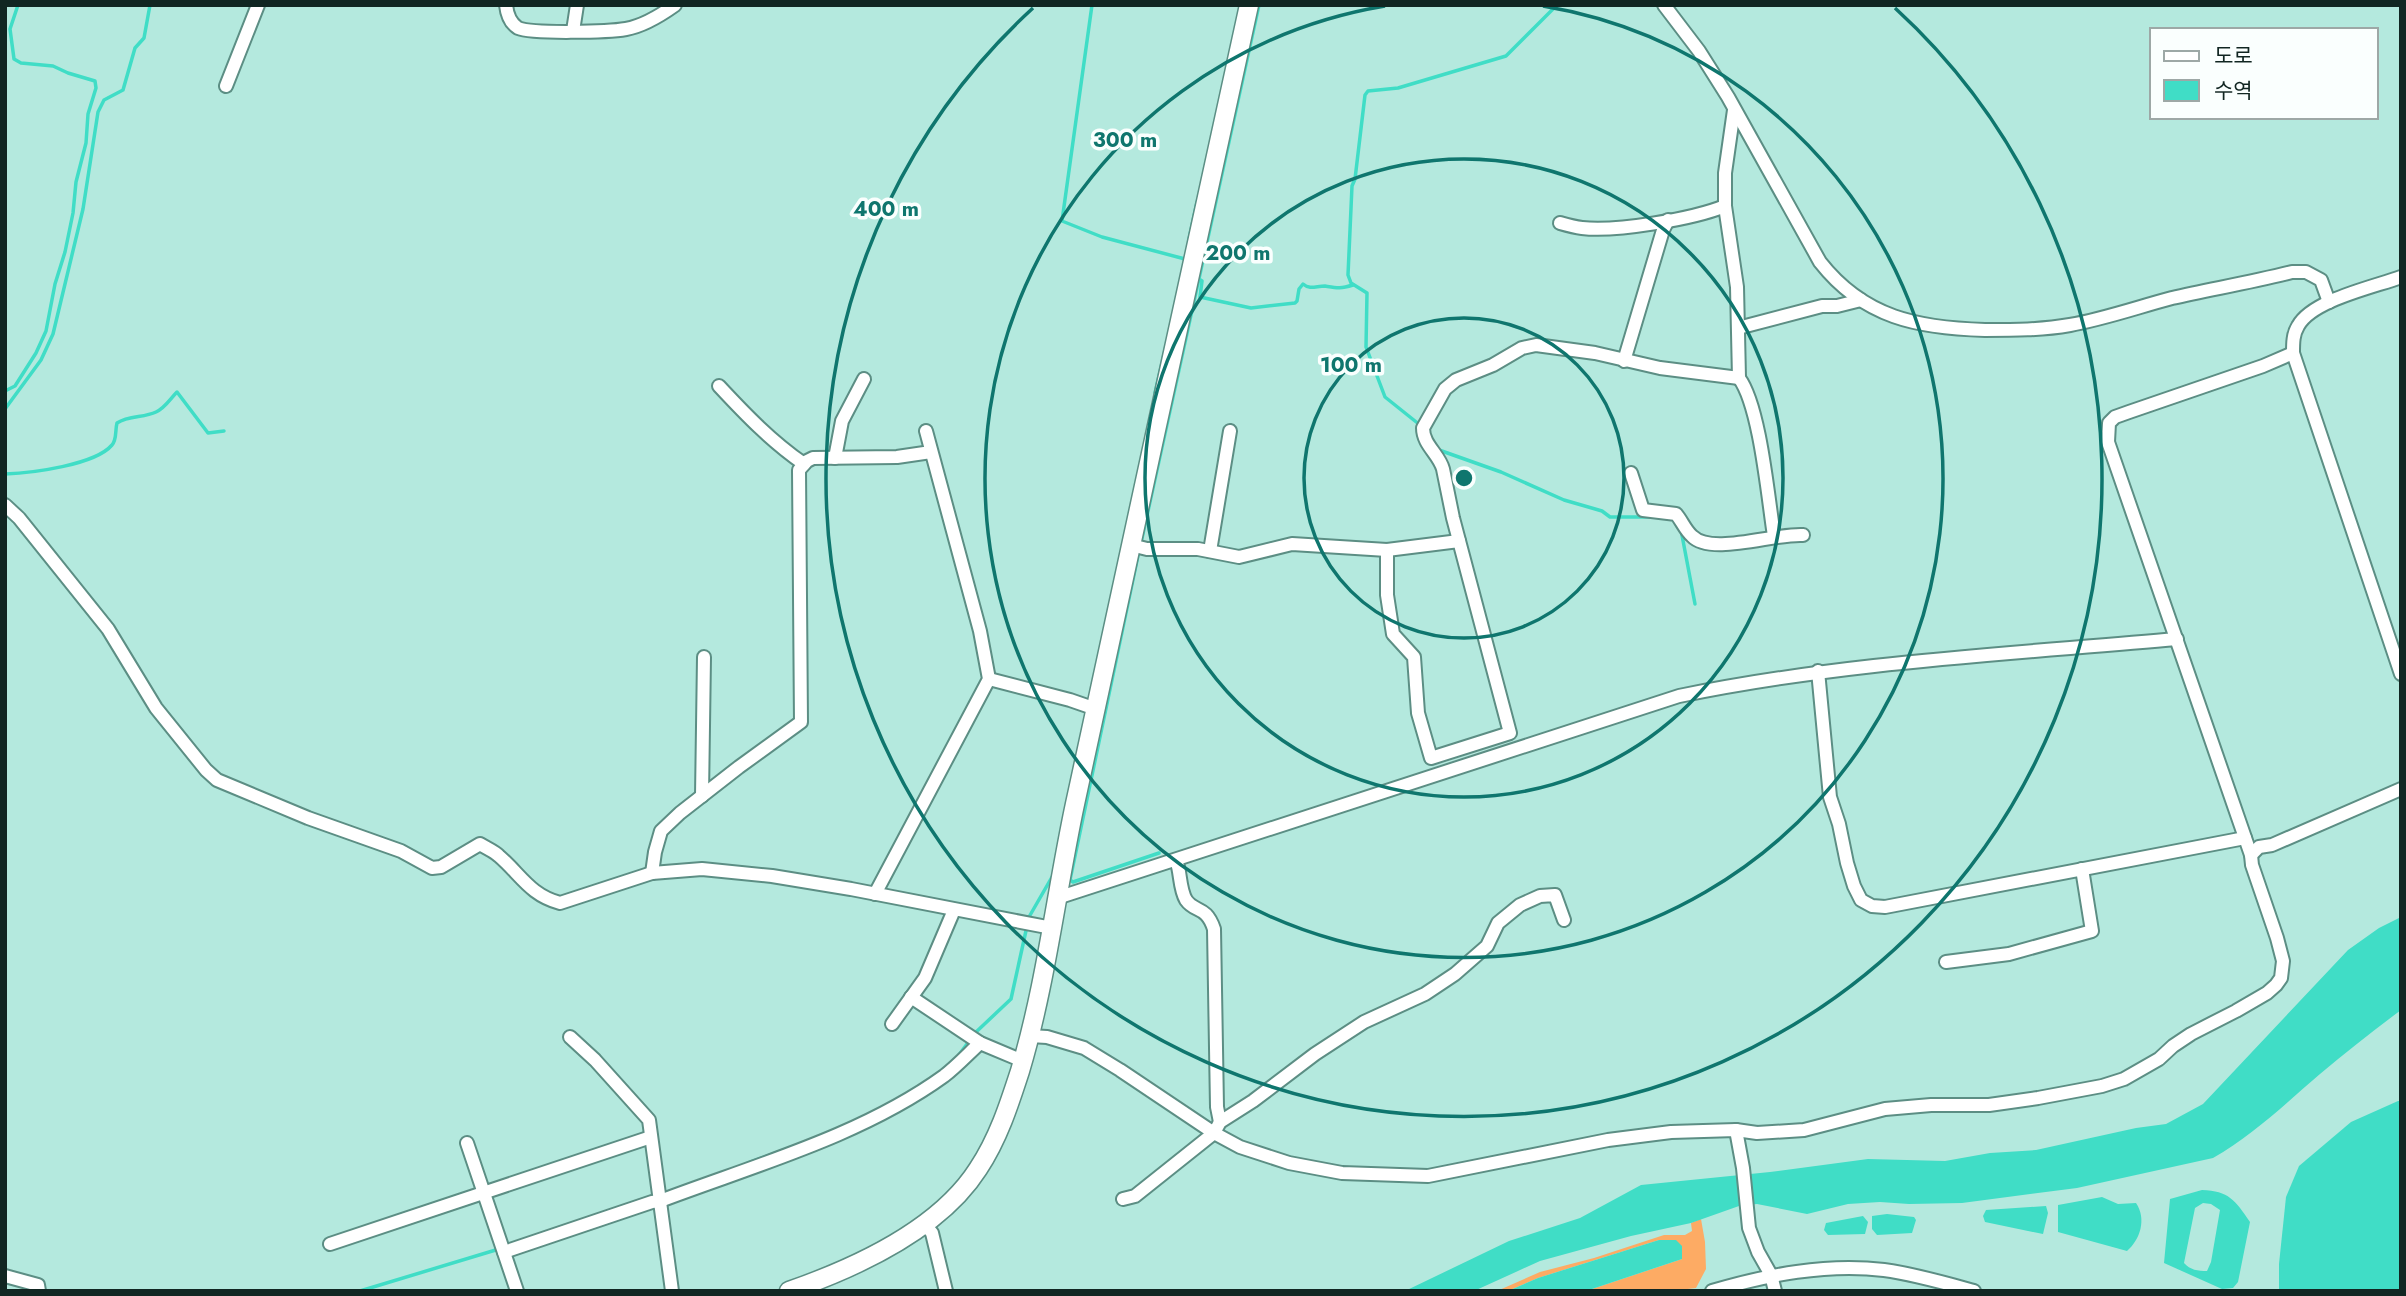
<svg xmlns="http://www.w3.org/2000/svg" width="2406" height="1296" viewBox="0 0 2406 1296" font-family="Jost,'Noto Sans KR',sans-serif">
  <rect width="100%" height="100%" fill="#b4e9de"/>
  <polygon fill="#fdab64" points="1701,1219 1705,1242 1706,1269 1696,1288 1671,1291 1586,1291 1682,1259 1659,1240 1538,1278 1508,1291 1497,1291 1540,1272 1594,1258 1664,1235 1685,1235 1692,1231 1691,1223"/>
  <g fill="#40ddc6" fill-rule="evenodd">
    <path d="M2401 917V1010C2373 1031 2346 1052 2320 1074 2285 1104 2253 1135 2213 1158L2077 1188 1962 1203 1909 1204 1880 1202 1848 1204 1807 1214 1757 1204 1739 1206 1691 1223 1631 1236 1540 1261 1474 1291H1405L1509 1241 1580 1218 1641 1185 1770 1172 1868 1159 1945 1161 1990 1153 2036 1150 2136 1128 2166 1124 2203 1104 2348 950 2379 928Z"/>
    <polygon points="2398,1101 2401,1101 2401,1291 2279,1291 2279,1264 2286,1197 2299,1166 2351,1122"/>
    <path d="M2202 1190C2229 1191 2235 1200 2250 1222L2238 1282 2233 1288 2222 1289 2164 1263 2170 1199ZM2203 1203 2211 1204 2220 1210 2211 1262 2207 1271C2198 1271 2190 1270 2184 1263L2195 1208Z"/>
    <path d="M2102 1197 2118 1204 2136 1203C2147 1219 2140 1240 2127 1251L2058 1232V1205Z"/>
    <polygon points="2046,1206 2048,1213 2043,1234 1985,1222 1983,1216 1986,1210"/>
    <polygon points="1887,1214 1914,1217 1916,1220 1912,1233 1877,1235 1872,1229 1872,1216"/>
    <polygon points="1863,1216 1868,1222 1865,1234 1828,1235 1824,1230 1826,1223"/>
    <polygon points="1659,1240 1676,1240 1682,1246 1682,1259 1586,1291 1508,1291 1538,1278"/>
  </g>
  <g fill="none" stroke-linecap="round" stroke-linejoin="round">
    <g stroke="#40ddc6" stroke-width="3.5">
      <polyline points="1092,5 1062,221 1102,237 1185,259"/>
      <polyline points="1189,239 1197,202"/>
      <path d="M1199 279 1202 281 1200 297 1251 308 1295 303 1297 301 1299 289 1303 284C1310 290 1316 286 1325 286 1337 288 1340 289 1353 285"/>
      <polyline points="5,391 15,386 36,353 46,331 55,284 65,252 73,213 76,182 86,143 88,114 96,88 95,81 68,73 53,66 21,63 14,59 10,29 18,5"/>
      <polyline points="1155,393 1166,346"/>
      <polyline points="5,409 41,360 53,334 83,209 98,112 104,100 123,90 135,48 144,38 150,5"/>
      <polyline points="1420,425 1385,397 1366,347 1367,293 1351,283 1348,275 1352,186 1355,179 1365,95 1368,91 1398,88 1506,56 1557,5"/>
      <polyline points="1439,450 1501,472 1564,500 1602,511 1610,517 1652,517"/>
      <path d="M5 474C32 473 95 465 112 445 117 440 115 430 117 423 129 415 144 418 156 412 165 408 170 399 177 392L208 433 224 431"/>
      <polyline points="1681,530 1695,604"/>
      <polyline points="1141,543 1259,5"/>
      <polyline points="1139,551 1070,880 1073,882 1159,853"/>
      <polyline points="956,1059 975,1033 1011,999 1029,917 1052,877"/>
      <polyline points="748,1163 803,1143"/>
      <polyline points="360,1291 499,1249"/>
    </g>
    <g stroke="#5c8e84" stroke-width="16">
      <g id="street">
        <path d="M506 5C507 14 510 23 518 28 532 34 609 32 626 29 643 26 661 15 675 5"/>
        <path d="M1664 5 1699 51 1728 97 1820 262C1864 318 1918 328 1985 330 2013 330 2042 330 2070 325 2104 319 2138 307 2172 298 2212 289 2252 282 2292 272H2306L2321 280 2329 302"/>
        <polyline points="573,31 577,5"/>
        <polyline points="226,86 258,5"/>
        <path d="M1560 223C1567 225 1574 227 1582 228 1616 232 1693 219 1725 206"/>
        <path d="M2401 277C2374 287 2312 300 2298 326 2293 334 2293 343 2293 353L2401 674"/>
        <polyline points="1738,328 1822,306 1837,306 1861,300"/>
        <polyline points="1624,361 1663,230 1668,220"/>
        <path d="M1739 378C1760 406 1768 498 1774 536"/>
        <path d="M719 386C746 415 771 441 804 464"/>
        <polyline points="835,458 842,421 864,379"/>
        <path d="M1631 473 1643 510 1676 514C1682 521 1685 530 1692 536 1711 556 1775 533 1803 535"/>
        <path d="M5 505 19 518 108 629 156 708 206 770 217 780 308 818 401 851 432 868 441 867 480 844C486 848 494 851 499 856 521 875 530 895 560 903L652 873 702 869 772 876 851 889 1052 928"/>
        <polyline points="1131,545 1147,549 1198,549 1239,557 1292,544 1387,550 1459,541"/>
        <path d="M1387 550V595L1393 634 1414 657 1418 713 1431 758 1510 733 1453 518 1443 469C1439 454 1423 445 1423 428L1445 389 1456 380 1493 365 1522 348 1536 345 1595 353 1660 368 1739 378 1737 287 1725 206V173L1734 110"/>
        <polyline points="1210,551 1230,431"/>
        <polyline points="1818,671 1830,797 1839,824 1847,863 1854,886 1861,900 1872,906 1885,907 2245,838"/>
        <polyline points="989,679 1070,700 1096,709"/>
        <polyline points="702,796 704,657"/>
        <polyline points="2251,855 2259,847 2272,845 2401,789"/>
        <path d="M1176 860C1181 872 1179 888 1186 900 1195 913 1206 905 1214 929L1217 1107 1220 1122"/>
        <polyline points="652,873 655,852 661,831 680,813 739,767 801,722 799,470 807,461 813,458 897,457 931,452"/>
        <polyline points="875,894 989,679 980,631 926,431"/>
        <path d="M1057 898 1679 696C1843 662 2011 654 2177 639"/>
        <polyline points="1946,962 2009,954 2092,931 2082,869"/>
        <polyline points="911,997 980,1043 1023,1061"/>
        <polyline points="892,1024 925,978 954,910"/>
        <polyline points="1030,1036 1047,1037 1084,1048 1120,1070 1214,1133 1240,1147 1289,1163 1342,1173 1428,1176 1608,1140 1671,1132 1736,1130 1757,1133 1804,1130 1885,1109 1931,1105 1989,1105 2038,1098 2102,1086 2124,1079 2159,1059 2173,1046 2191,1034 2236,1011 2267,993 2276,985 2281,978 2283,961 2277,938 2252,865 2251,855 2108,442 2109,423 2115,417 2129,412 2263,366 2293,353"/>
        <polyline points="570,1037 595,1060 649,1120 672,1291"/>
        <polyline points="1736,1130 1743,1168 1749,1228 1758,1252 1771,1275 1775,1291"/>
        <polyline points="467,1143 517,1291"/>
        <polyline points="1123,1199 1135,1196 1214,1133 1220,1122 1253,1101 1315,1054 1364,1022 1425,994 1455,974 1487,946 1498,923 1520,905 1540,896 1555,895 1564,920"/>
        <polyline points="924,1223 932,1233 946,1291"/>
        <polyline points="330,1244 651,1137"/>
        <path d="M504 1252 652 1202 660 1201C755 1165 861 1136 944 1076 957 1066 968 1054 980 1043"/>
        <polyline points="5,1276 38,1285 39,1291"/>
        <path d="M1712 1291C1767 1275 1826 1263 1884 1270 1914 1274 1945 1283 1974 1291"/>
      </g>
    </g>
    <g stroke="#5c8e84" stroke-width="21">
      <path id="secondary" d="M789 1291C855 1268 939 1230 978 1169 998 1139 1009 1105 1020 1071 1046 984 1056 893 1075 804 1132 537 1191 272 1249 5"/>
    </g>
    <use href="#street" stroke="#fff" stroke-width="12"/>
    <use href="#secondary" stroke="#fff" stroke-width="18"/>
  </g>
  <g fill="none" stroke="#0f766e" stroke-width="3.5">
    <circle cx="1464" cy="478" r="160"/>
    <circle cx="1464" cy="478" r="319"/>
    <path d="M1543 6A479 479 0 1 1 1385 6"/>
    <path d="M1895 8A638 638 0 1 1 1033 8"/>
  </g>
  <circle cx="1464" cy="478" r="10" fill="#0f766e" stroke="#fafffe" stroke-width="3.5"/>
  <g font-size="21" text-anchor="middle" font-weight="bold" fill="#0f766e" stroke="#fafffe" stroke-width="7" stroke-linejoin="round" paint-order="stroke">
    <text x="1125" y="147">300 m</text>
    <text x="886" y="216">400 m</text>
    <text x="1238" y="260">200 m</text>
    <text x="1351" y="372">100 m</text>
  </g>
  <rect width="2406" height="1296" fill="none" stroke="#112622" stroke-width="14"/>
  <rect x="2150" y="28" width="228" height="91" fill="#fafffe" stroke="#9da8a6" stroke-width="2"/>
  <rect x="2164" y="51" width="35" height="10" fill="#ffffff" stroke="#9da8a6" stroke-width="2"/>
  <text x="2214" y="63" font-size="21" fill="#112622">도로</text>
  <rect x="2164" y="80" width="35" height="21" fill="#40ddc6" stroke="#9da8a6" stroke-width="2"/>
  <text x="2214" y="98" font-size="21" fill="#112622">수역</text>
</svg>
